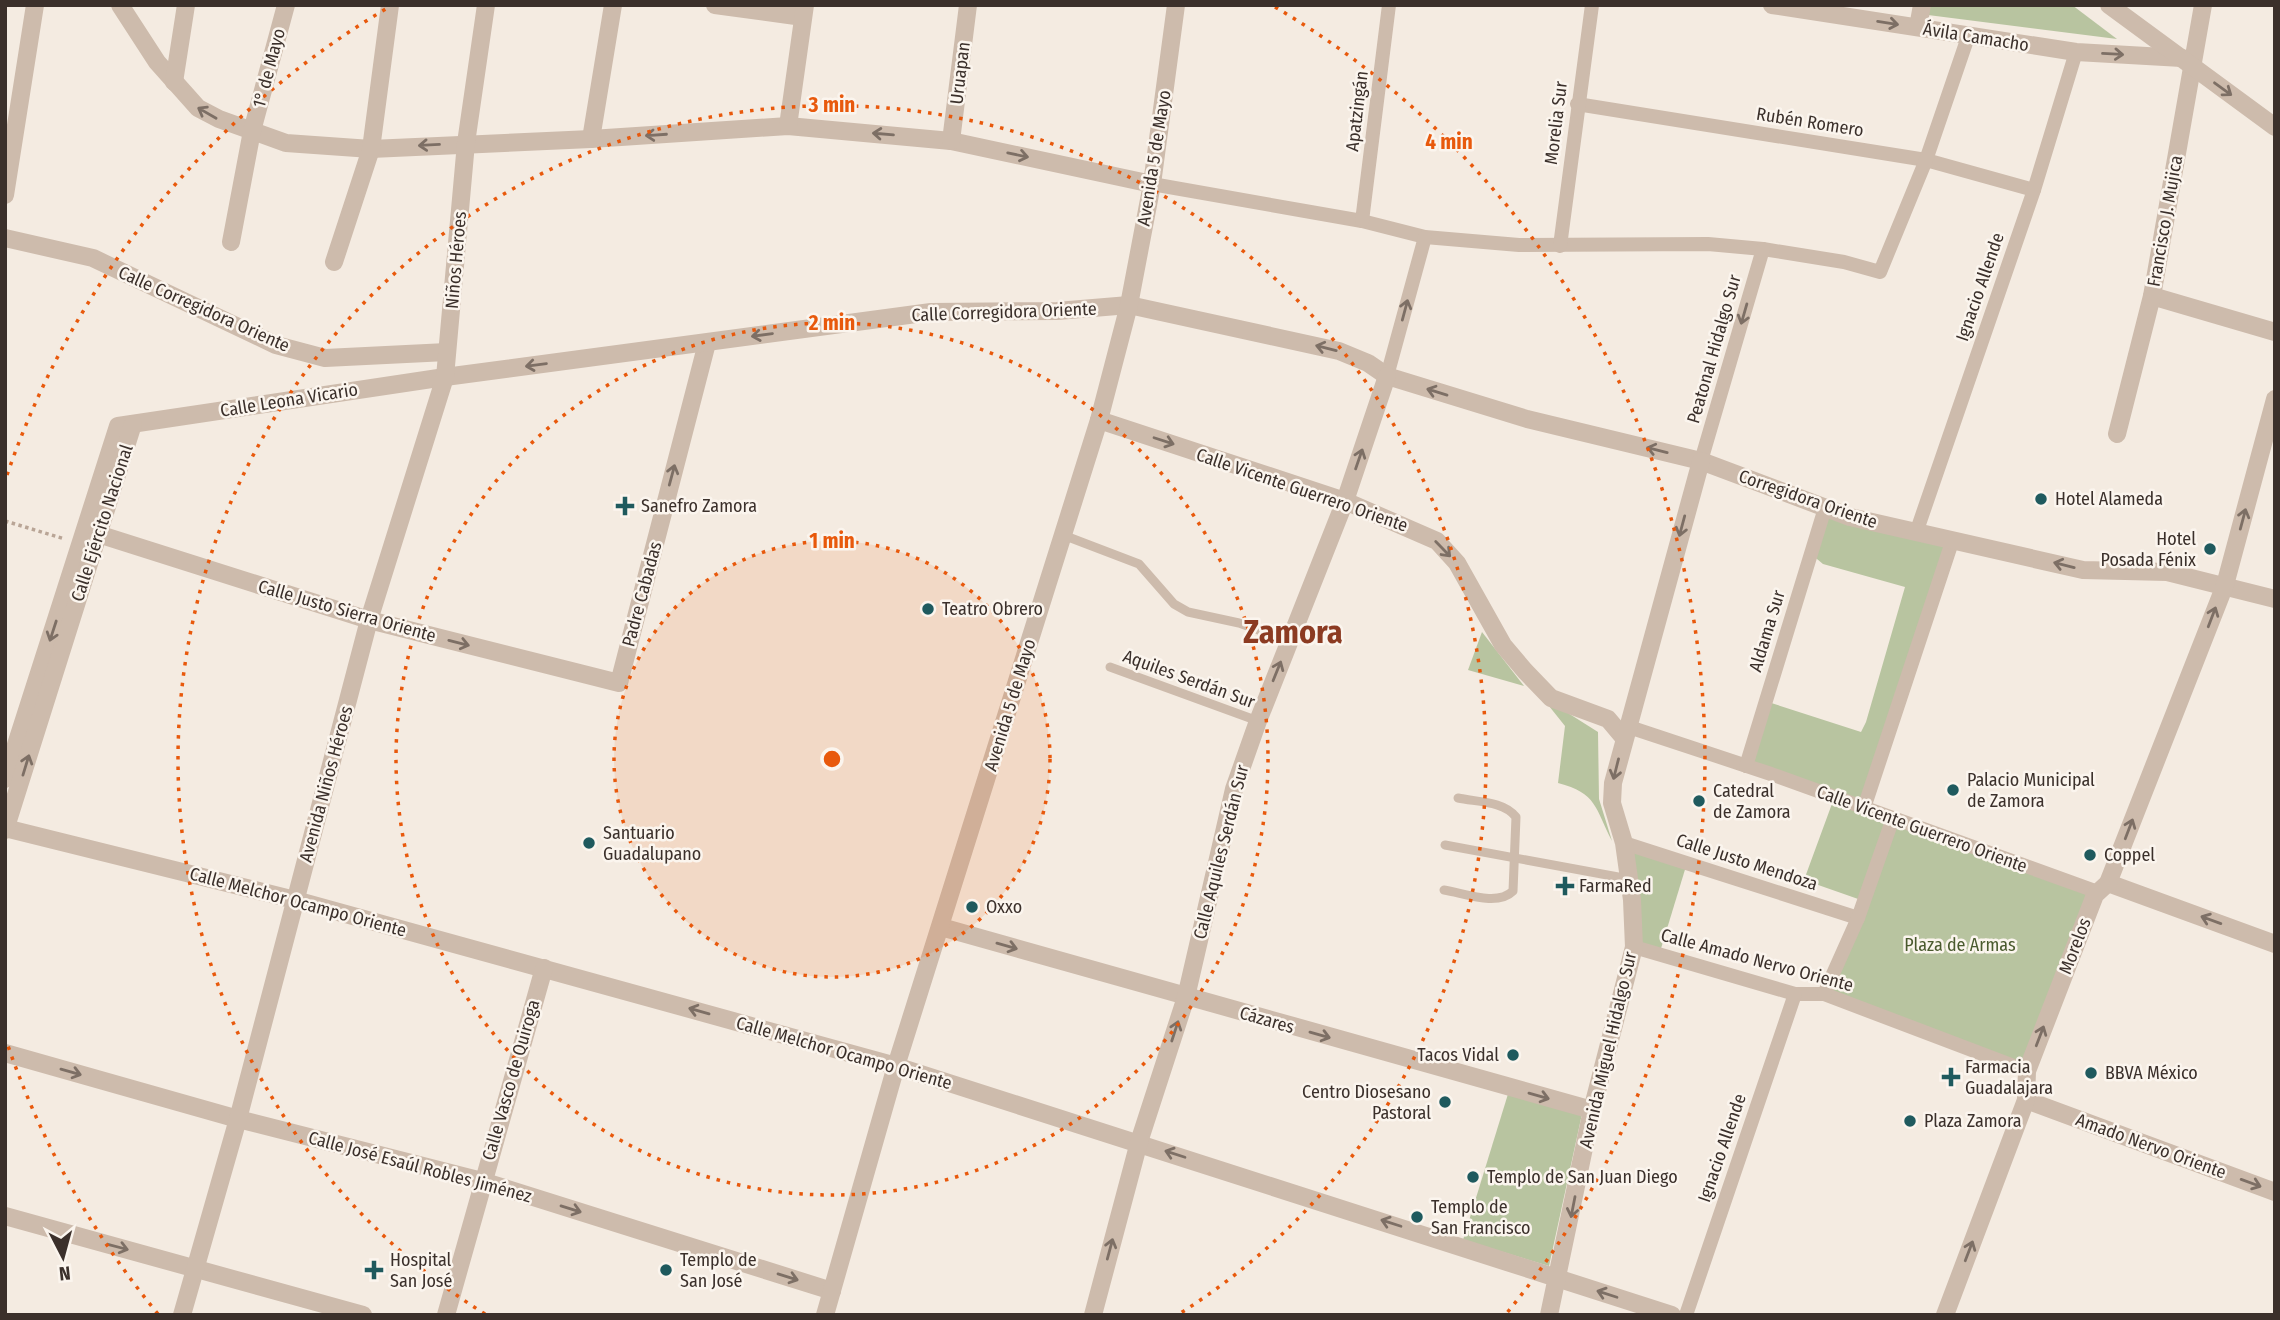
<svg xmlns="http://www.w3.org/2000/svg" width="2280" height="1320" viewBox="0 0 2280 1320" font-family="'Fira Sans Condensed',sans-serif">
  <rect width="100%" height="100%" fill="#f4ebe1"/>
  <g fill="#b8c4a0">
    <polygon points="1930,5 2072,5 2117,39 1928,15"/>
    <polygon points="1825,508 1950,549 1866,803 1748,760 1765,701 1861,732 1866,722 1905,587 1823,564 1811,554"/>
    <polygon points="1482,632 1524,686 1468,670"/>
    <path d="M1541 696 1598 732 1599 799 1612 841C1595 808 1597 793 1558 783L1565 726Z"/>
    <polygon points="1833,801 1893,818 2095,895 2027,1071 1824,994 1861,900 1804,880"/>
    <polygon points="1624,844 1687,863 1659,955 1634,947"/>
    <polygon points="1508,1094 1582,1114 1549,1266 1463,1240"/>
  </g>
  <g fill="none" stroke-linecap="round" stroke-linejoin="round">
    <polyline stroke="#b9a596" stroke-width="3.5" stroke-dasharray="3.5 3.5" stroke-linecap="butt" points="5,521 65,539"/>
    <g stroke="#cdbbac" stroke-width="9">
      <polyline points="1063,535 1139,564 1174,604 1188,612 1239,623 1289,641"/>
      <polyline points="1110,667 1258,721"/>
      <polyline points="1445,845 1629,879"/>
      <path d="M1444 890C1464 893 1497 907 1513 891L1516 817C1504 801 1477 802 1458 798"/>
    </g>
    <g stroke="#cdbbac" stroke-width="14">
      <polyline points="1577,104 1926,160 2034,190"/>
      <polyline points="1152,184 1362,221 1425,237 1519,245 1708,244 1763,249 1844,262 1880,272 1926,160 1968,37"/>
      <polyline points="1362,221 1389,5"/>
      <polyline points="1560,246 1592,5"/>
      <polyline points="1387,376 1425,237"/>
      <polyline points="1701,461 1763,249"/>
      <polyline points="1916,533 2034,190 2076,52"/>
      <polyline points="1626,726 1771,774 2098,892"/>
      <polyline points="1746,766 1825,508"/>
      <polyline points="1864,808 1952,542"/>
      <polyline points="1624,843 1858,918"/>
      <polyline points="1634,947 1795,994 1824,994 2027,1071"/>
      <polyline points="1824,994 1858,918 1893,818"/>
      <polyline points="1686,1315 1795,994"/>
    </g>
    <g stroke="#cdbbac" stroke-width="18">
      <polyline points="120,5 157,62 198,108 219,119 286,143 371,149 591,139 788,126 951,141 1152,184"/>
      <polyline points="715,5 803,17"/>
      <polyline points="1772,5 2076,52 2182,58"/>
      <polyline points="1918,27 1922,5"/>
      <polyline points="174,82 186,5"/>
      <polyline points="788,126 805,5"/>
      <polyline points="591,139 613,5"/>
      <polyline points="951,141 968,5"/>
      <polyline points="5,195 35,5"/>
      <polyline points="5,238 93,258 276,345 325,358 447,352"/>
      <polyline points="231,242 252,131 286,5"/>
      <polyline points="334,262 371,149 390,5"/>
      <polyline points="2152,296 2275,332"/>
      <polyline points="1099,420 1345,501 1437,541 1457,563 1503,645 1525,671 1551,698 1608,719 1624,738"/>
      <polyline points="2117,434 2152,296 2203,5"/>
      <polyline points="81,544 98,534 369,620 619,683 707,343"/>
      <polyline points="5,779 118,426 445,377 931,312 1057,311 1129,305 1339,351 1368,363 1387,376 1527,419 1701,461 1850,517 2083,570 2167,572 2275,599"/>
      <polyline points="5,828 295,900 896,1066 1672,1315"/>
      <polyline points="5,830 133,424"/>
      <polyline points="2108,883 2275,944"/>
      <polyline points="941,927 1592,1110"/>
      <polyline points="5,1053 238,1119 482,1181 832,1291"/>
      <polyline points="2026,1100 2275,1192"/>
      <polyline points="5,1216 363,1315"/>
      <polyline points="182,1315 238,1119 369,620 445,377 466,143 486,5"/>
      <polyline points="446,1315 544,968"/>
      <polyline points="1093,1315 1139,1142 1186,997 1234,789 1258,721 1345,501 1387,376"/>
      <polyline points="1549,1315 1592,1110 1634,947 1632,900 1624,843 1612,803 1613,783 1701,461"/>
    </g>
    <g stroke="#cdbbac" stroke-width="18">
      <polyline points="2109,5 2275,127"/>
      <polyline points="825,1315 896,1066 1099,420 1129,305 1152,184 1176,5"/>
      <polyline points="1945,1315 2026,1100 2027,1071 2095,895 2108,883 2225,585 2275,399"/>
    </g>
  </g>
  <defs><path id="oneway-shaft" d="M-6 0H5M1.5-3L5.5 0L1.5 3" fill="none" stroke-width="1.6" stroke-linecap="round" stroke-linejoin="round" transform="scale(1.75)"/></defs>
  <g stroke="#7d6f65">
    <use href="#oneway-shaft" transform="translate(1888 23) rotate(9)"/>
    <use href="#oneway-shaft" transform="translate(2113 54) rotate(3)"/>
    <use href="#oneway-shaft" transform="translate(2223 89) rotate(36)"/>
    <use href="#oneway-shaft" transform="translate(207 113) rotate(-150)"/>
    <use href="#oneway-shaft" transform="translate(883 134) rotate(-175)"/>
    <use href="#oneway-shaft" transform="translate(656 135) rotate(176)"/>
    <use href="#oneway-shaft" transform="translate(429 145) rotate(177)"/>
    <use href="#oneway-shaft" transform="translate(1018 155) rotate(12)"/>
    <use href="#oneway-shaft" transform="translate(1405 310) rotate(-75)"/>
    <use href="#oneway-shaft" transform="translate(1744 314) rotate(106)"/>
    <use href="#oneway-shaft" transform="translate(762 335) rotate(172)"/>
    <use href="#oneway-shaft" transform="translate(1326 348) rotate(-166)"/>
    <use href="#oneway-shaft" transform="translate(536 365) rotate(173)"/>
    <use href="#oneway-shaft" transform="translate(1437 392) rotate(-163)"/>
    <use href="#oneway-shaft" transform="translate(1164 441) rotate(18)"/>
    <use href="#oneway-shaft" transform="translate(1657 450) rotate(-166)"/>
    <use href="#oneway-shaft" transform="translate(1359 459) rotate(-71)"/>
    <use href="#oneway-shaft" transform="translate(672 475) rotate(-75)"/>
    <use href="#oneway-shaft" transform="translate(2243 519) rotate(-75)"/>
    <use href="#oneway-shaft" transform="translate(1682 526) rotate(105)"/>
    <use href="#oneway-shaft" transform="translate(1443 549) rotate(46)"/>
    <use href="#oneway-shaft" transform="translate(2064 565) rotate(-166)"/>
    <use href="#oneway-shaft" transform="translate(2212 617) rotate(-69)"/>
    <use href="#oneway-shaft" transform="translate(53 631) rotate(108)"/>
    <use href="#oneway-shaft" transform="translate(459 643) rotate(14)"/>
    <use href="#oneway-shaft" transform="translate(1277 671) rotate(-68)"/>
    <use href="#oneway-shaft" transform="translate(26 765) rotate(-73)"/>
    <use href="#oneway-shaft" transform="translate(1616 769) rotate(104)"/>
    <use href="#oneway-shaft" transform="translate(2129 829) rotate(-69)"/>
    <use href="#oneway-shaft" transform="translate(2211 920) rotate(-160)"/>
    <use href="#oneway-shaft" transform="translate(1007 946) rotate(16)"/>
    <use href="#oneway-shaft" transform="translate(699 1011) rotate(-164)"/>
    <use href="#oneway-shaft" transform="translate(1175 1031) rotate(-72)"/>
    <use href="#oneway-shaft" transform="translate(1320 1035) rotate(16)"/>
    <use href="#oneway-shaft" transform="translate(2040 1036) rotate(-69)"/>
    <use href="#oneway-shaft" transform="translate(71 1072) rotate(16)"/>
    <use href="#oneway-shaft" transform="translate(1539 1096) rotate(16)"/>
    <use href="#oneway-shaft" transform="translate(1175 1154) rotate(-162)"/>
    <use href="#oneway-shaft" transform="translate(2251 1183) rotate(20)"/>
    <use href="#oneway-shaft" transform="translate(1573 1207) rotate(101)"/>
    <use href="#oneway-shaft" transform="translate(571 1209) rotate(17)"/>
    <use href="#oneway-shaft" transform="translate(1391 1223) rotate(-162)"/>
    <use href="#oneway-shaft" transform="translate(118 1247) rotate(15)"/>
    <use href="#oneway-shaft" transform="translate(1110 1249) rotate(-75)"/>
    <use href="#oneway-shaft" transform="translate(1969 1251) rotate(-69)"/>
    <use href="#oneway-shaft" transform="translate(788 1277) rotate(17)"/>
    <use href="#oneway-shaft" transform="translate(1607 1294) rotate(-162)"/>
  </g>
  <circle cx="832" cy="759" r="218" fill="#e8590c" fill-opacity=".12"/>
  <g fill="none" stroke="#e8590c" stroke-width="3.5" stroke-dasharray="3.5 7">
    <circle cx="832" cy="759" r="218"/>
    <circle cx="832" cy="759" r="436"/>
    <path d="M485 1314A654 654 0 1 1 1179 1314"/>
    <path d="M158 1314A873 873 0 0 1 7 1043M7 475A873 873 0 0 1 389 7M1275 7A873 873 0 0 1 1506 1314"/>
  </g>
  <g fill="#1f5a5e" stroke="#fbf5ee" stroke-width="2.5">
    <circle cx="2041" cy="499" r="7"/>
    <path d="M621.5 495.5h7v7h7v7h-7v7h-7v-7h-7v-7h7z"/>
    <circle cx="2210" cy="549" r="7"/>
    <circle cx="928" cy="609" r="7"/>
    <circle cx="1953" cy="790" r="7"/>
    <circle cx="1699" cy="801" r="7"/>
    <circle cx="589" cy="843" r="7"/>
    <circle cx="2090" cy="855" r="7"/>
    <path d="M1561.5 875.5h7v7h7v7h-7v7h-7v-7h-7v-7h7z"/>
    <circle cx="972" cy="907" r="7"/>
    <circle cx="1513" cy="1055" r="7"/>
    <circle cx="2091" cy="1073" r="7"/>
    <path d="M1947.5 1066.5h7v7h7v7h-7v7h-7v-7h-7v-7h7z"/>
    <circle cx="1445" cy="1102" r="7"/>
    <circle cx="1910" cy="1121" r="7"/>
    <circle cx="1473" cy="1177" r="7"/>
    <circle cx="1417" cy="1217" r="7"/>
    <path d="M370.5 1259.5h7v7h7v7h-7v7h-7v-7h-7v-7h7z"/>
    <circle cx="666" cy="1270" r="7"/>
  </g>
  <g text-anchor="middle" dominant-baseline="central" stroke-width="5" stroke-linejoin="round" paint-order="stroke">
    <g font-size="18" fill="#3b302b" stroke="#fbf5ee">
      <text transform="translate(1976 37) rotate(9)">Ávila Camacho</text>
      <text transform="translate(269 68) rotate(-75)">1° de Mayo</text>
      <text transform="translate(960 73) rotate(-83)">Uruapan</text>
      <text transform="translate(1357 111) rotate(-83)">Apatzingán</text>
      <text transform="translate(1810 122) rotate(9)">Rubén Romero</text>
      <text transform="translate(1556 123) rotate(-83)">Morelia Sur</text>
      <text transform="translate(1154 158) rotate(-81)">Avenida 5 de Mayo</text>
      <text transform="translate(2165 221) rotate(-80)">Francisco J. Mujica</text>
      <text transform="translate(456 260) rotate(-85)">Niños Héroes</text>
      <text transform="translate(1980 287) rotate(-71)">Ignacio Allende</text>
      <text transform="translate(204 309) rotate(24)">Calle Corregidora Oriente</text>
      <text transform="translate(1004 312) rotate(-2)">Calle Corregidora Oriente</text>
      <text transform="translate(1714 349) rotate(-74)">Peatonal Hidalgo Sur</text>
      <text transform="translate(289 400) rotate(-9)">Calle Leona Vicario</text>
      <text transform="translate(1302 490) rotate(19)">Calle Vicente Guerrero Oriente</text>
      <text transform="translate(1808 499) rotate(19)">Corregidora Oriente</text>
      <text transform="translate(102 523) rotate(-72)">Calle Ejército Nacional</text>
      <text transform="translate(642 594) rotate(-75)">Padre Cabadas</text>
      <text transform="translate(347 611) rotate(16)">Calle Justo Sierra Oriente</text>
      <text transform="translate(1767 631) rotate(-73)">Aldama Sur</text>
      <text transform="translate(1189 679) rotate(20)">Aquiles Serdán Sur</text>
      <text transform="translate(1010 705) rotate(-73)">Avenida 5 de Mayo</text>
      <text transform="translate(326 784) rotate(-75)">Avenida Niños Héroes</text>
      <text transform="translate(1922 829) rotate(20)">Calle Vicente Guerrero Oriente</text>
      <text transform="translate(1221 852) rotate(-76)">Calle Aquiles Serdán Sur</text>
      <text transform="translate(1747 862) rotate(18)">Calle Justo Mendoza</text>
      <text transform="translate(298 902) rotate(15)">Calle Melchor Ocampo Oriente</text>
      <text transform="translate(2075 946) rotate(-69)">Morelos</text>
      <text transform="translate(1757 960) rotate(15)">Calle Amado Nervo Oriente</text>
      <text transform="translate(1267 1020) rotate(16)">Cázares</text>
      <text transform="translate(1608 1050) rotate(-77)">Avenida Miguel Hidalgo Sur</text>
      <text transform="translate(844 1053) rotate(16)">Calle Melchor Ocampo Oriente</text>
      <text transform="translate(511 1080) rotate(-74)">Calle Vasco de Quiroga</text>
      <text transform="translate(2151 1146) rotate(20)">Amado Nervo Oriente</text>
      <text transform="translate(1722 1148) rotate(-71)">Ignacio Allende</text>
      <text transform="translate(420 1167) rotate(15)">Calle José Esaúl Robles Jiménez</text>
    </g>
    <g font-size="18" fill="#3b302b" stroke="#fbf5ee" text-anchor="start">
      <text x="2055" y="499">Hotel Alameda</text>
      <text x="641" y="506">Sanefro Zamora</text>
      <text x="2196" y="539" text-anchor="end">Hotel<tspan x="2196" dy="21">Posada Fénix</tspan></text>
      <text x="942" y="609">Teatro Obrero</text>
      <text x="1967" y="780">Palacio Municipal<tspan x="1967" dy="21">de Zamora</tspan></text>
      <text x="1713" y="791">Catedral<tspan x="1713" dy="21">de Zamora</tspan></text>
      <text x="603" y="833">Santuario<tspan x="603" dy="21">Guadalupano</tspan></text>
      <text x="2104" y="855">Coppel</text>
      <text x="1579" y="886">FarmaRed</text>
      <text x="986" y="907">Oxxo</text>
      <text x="1499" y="1055" text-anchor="end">Tacos Vidal</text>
      <text x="1965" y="1067">Farmacia<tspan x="1965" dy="21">Guadalajara</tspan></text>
      <text x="2105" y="1073">BBVA México</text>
      <text x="1431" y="1092" text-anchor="end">Centro Diosesano<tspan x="1431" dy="21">Pastoral</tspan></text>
      <text x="1924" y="1121">Plaza Zamora</text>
      <text x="1487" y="1177">Templo de San Juan Diego</text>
      <text x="1431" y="1207">Templo de<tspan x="1431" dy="21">San Francisco</tspan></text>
      <text x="390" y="1260">Hospital<tspan x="390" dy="21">San José</tspan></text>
      <text x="680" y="1260">Templo de<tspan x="680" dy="21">San José</tspan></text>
    </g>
    <g font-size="18" fill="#4a5a2e" stroke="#fbf5ee">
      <text x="1960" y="945">Plaza de Armas</text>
    </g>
    <g font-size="32" font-weight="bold" fill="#8c3b22" stroke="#fbf5ee">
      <text x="1293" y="632">Zamora</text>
    </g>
  </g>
  <circle cx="832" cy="759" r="10" fill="#e8590c" stroke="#fbf5ee" stroke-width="3.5"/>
  <g font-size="21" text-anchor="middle" font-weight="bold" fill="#e8590c" stroke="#fbf5ee" stroke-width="5" stroke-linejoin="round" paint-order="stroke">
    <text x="832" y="112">3 min</text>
    <text x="1449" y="149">4 min</text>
    <text x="832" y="330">2 min</text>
    <text x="832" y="548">1 min</text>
  </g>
  <rect width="2280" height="1320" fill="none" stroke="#3b302b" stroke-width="14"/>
  <g transform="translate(63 1257) rotate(174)" stroke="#fbf5ee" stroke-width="5" paint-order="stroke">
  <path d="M0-5L12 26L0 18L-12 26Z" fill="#3b302b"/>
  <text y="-10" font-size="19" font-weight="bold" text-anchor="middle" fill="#3b302b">N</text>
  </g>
</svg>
